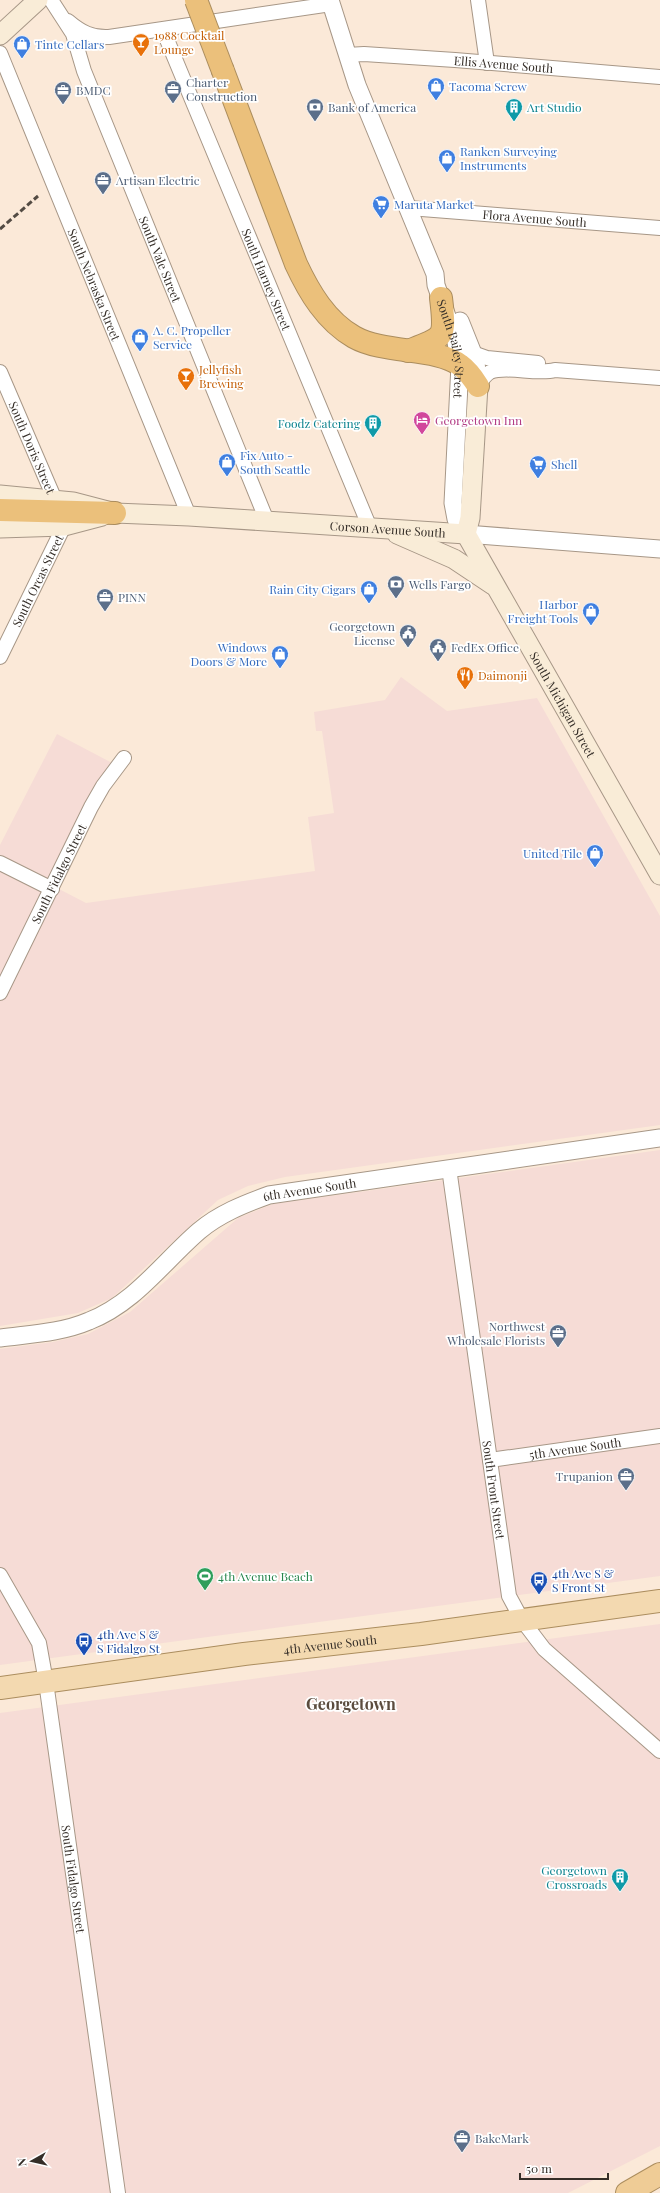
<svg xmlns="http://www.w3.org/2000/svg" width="660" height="2193" viewBox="0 0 660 2193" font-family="'Playfair Display',serif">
  <rect width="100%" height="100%" fill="#fbe9d8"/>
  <g fill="#f6dcd6">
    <polygon points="401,677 447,711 537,698 660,916 660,1125 285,1177 248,1186 218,1200 112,1298 78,1313 0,1326 0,845 57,734 116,765 59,889 86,903 315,871 308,817 334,813 322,731 316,731 314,712 385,700"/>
    <polygon points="660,1150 660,1576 0,1665 0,1349 53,1342 88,1334 130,1312 238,1218 273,1204"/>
    <polygon points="660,1624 660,2146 568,2193 0,2193 0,1713"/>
  </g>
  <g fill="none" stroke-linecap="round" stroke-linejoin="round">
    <g stroke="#a79787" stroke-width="16">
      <g id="minor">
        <path id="s1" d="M51 0 73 34 84 71 267 521"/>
        <polyline points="478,0 487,63"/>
        <path d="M68 21C81 32 92 38 109 37L331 4"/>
        <path id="s2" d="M163 30 370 528"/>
        <path id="s3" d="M0 53 189 516"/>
        <path id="s4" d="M347 55 364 54 455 60 660 77"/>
        <path id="s5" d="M409 208 660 228"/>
        <polyline points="473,353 487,358 538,363"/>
        <path id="s6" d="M0 372 55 500"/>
        <path d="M478 386C481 381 485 375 490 372 505 365 537 375 555 370L660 378"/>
        <path id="s7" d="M0 657 64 526"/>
        <polyline points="0,863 52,889"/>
        <path id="s8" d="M0 993 91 807 103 786 124 758"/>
        <path id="s9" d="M449 1168 509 1596 522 1620 544 1649 660 1751"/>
        <path id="s10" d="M490 1460 660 1436"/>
        <path id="s11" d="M0 1575 39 1643 46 1682 118 2193"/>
      </g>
    </g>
    <g stroke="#a79787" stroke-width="19">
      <g id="tertiary">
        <path id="s12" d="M330 0 357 85 435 274 436 285 456 342 460 365 453 503 456 519 466 534 660 549"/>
        <polyline points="460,321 476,361 478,386"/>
        <path id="s13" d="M0 1338C30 1334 61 1333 89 1321 135 1303 163 1262 199 1231 219 1214 244 1204 269 1195L660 1138"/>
      </g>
    </g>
    <g stroke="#a79787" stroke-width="21">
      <g id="secondary">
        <polyline points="0,35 38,0"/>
        <path id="s14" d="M0 495 73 502 115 513 189 516 466 534"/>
        <polyline points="0,528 64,526 102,516"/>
        <polyline points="397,534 454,559 493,585"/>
        <path id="s15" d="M466 534 660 875"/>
        <polyline points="466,534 470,518 478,386"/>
      </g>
    </g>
    <g stroke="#ab8d5e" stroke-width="24">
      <g id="primary">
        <path id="s16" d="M0 1688 244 1654 421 1634 660 1601"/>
      </g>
    </g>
    <g stroke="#ab8d5e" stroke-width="24">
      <polyline id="trunk" points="627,2193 660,2174"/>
    </g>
    <g stroke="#ab8d5e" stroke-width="24">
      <g id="motorway">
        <path d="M223 71 296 264C309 292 326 321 354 337 384 354 436 347 460 365 467 370 473 378 478 386"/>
        <path d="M408 351C445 337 446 339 441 298"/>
        <polyline points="0,510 115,513"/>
      </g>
    </g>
    <use href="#minor" stroke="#fff" stroke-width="14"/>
    <use href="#tertiary" stroke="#fff" stroke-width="17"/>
    <use href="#secondary" stroke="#f9ecd7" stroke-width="19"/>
    <use href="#primary" stroke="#f3d9b0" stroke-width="22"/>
    <use href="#trunk" stroke="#efcc96" stroke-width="22"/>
    <use href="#motorway" stroke="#ebc07b" stroke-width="22"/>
    <polyline stroke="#534b43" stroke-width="3" stroke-dasharray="6 3" stroke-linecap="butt" points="0,229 38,196"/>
    <g stroke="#ab8d5e" stroke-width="24" stroke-linecap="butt">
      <polyline id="motorway-bridge" points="196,0 223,71"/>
    </g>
    <use href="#motorway-bridge" stroke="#ebc07b" stroke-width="22"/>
  </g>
  <defs>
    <g id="bar-pin" transform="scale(0.9)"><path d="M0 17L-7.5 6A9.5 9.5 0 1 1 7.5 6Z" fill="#e8710a" stroke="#fff"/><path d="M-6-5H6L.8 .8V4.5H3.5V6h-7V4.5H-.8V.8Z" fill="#fff"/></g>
    <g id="shop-pin" transform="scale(0.9)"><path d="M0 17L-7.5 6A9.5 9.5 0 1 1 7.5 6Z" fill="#3f7fe0" stroke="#fff"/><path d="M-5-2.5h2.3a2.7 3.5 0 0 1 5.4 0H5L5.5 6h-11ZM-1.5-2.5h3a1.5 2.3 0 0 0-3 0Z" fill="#fff"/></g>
    <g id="office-pin" transform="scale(0.9)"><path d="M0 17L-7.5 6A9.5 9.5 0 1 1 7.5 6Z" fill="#5c6f8a" stroke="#fff"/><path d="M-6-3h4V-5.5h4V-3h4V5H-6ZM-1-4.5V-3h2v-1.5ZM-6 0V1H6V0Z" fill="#fff"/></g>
    <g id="bank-pin" transform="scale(0.9)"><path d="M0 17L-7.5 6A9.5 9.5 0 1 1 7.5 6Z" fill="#5c6f8a" stroke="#fff"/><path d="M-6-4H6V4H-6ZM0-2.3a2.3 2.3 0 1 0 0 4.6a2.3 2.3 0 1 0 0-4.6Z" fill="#fff"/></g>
    <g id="building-pin" transform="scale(0.9)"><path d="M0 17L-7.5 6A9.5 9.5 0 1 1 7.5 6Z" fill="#0f9aa8" stroke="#fff"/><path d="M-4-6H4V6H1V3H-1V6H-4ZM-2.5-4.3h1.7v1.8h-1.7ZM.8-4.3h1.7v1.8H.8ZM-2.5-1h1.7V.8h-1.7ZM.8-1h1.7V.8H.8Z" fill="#fff"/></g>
    <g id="supermarket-pin" transform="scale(0.9)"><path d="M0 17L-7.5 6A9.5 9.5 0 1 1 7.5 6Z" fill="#3f7fe0" stroke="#fff"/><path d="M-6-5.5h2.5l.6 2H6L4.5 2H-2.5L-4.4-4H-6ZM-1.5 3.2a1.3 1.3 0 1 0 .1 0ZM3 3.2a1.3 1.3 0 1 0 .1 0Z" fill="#fff"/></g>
    <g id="hotel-pin" transform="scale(0.9)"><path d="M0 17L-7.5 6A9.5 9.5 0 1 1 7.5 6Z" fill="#d1479c" stroke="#fff"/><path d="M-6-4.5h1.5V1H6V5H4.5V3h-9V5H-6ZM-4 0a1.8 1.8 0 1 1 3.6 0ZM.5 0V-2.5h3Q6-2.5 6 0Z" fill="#fff"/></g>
    <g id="civic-pin" transform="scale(0.9)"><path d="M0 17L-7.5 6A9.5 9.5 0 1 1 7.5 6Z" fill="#5c6f8a" stroke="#fff"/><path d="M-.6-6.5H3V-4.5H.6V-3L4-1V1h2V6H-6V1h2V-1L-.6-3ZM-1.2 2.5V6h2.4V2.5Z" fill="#fff"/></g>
    <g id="restaurant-pin" transform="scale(0.9)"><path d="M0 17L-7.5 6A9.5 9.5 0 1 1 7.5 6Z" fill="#e8710a" stroke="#fff"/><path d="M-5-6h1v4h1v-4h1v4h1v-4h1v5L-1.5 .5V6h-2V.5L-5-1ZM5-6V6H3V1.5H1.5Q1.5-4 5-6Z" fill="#fff"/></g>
    <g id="stadium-pin" transform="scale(0.9)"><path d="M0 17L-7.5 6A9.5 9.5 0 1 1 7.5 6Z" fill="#2e9e5b" stroke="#fff"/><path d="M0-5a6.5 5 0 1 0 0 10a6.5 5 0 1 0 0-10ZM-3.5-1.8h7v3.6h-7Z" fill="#fff"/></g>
    <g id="bus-pin" transform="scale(0.9)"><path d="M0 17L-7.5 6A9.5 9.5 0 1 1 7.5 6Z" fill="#1a4fb4" stroke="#fff"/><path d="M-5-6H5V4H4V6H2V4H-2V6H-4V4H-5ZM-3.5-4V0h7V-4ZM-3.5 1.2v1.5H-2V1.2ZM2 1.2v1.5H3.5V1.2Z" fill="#fff"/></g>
  </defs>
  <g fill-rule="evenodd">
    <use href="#bar-pin" x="141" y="42"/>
    <use href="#shop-pin" x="22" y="44"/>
    <use href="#shop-pin" x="436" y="86"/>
    <use href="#office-pin" x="173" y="89"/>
    <use href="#office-pin" x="63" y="90"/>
    <use href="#bank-pin" x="315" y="107"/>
    <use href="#building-pin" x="514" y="107"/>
    <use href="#shop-pin" x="447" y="158"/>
    <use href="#office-pin" x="103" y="180"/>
    <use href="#supermarket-pin" x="381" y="204"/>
    <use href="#shop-pin" x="140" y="337"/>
    <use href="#bar-pin" x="186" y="376"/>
    <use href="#hotel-pin" x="422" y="420"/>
    <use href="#building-pin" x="373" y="423"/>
    <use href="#shop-pin" x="227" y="462"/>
    <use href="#supermarket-pin" x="538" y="464"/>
    <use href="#bank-pin" x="396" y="584"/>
    <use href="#shop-pin" x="369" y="589"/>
    <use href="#office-pin" x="105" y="597"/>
    <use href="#shop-pin" x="591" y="611"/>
    <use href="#civic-pin" x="408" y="633"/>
    <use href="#civic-pin" x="438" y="647"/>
    <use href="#shop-pin" x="280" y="654"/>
    <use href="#restaurant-pin" x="465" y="675"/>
    <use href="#shop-pin" x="595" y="853"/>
    <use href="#office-pin" x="558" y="1333"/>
    <use href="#office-pin" x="626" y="1476"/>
    <use href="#stadium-pin" x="205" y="1576"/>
    <use href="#bus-pin" x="539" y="1580"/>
    <use href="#bus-pin" x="84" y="1641"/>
    <use href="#building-pin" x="620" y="1877"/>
    <use href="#office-pin" x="462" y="2138"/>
  </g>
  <g text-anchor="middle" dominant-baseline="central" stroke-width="3.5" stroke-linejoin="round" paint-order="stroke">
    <g font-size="12" fill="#c56008" stroke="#fff" text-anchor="start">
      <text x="154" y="35">1988 Cocktail<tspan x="154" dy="14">Lounge</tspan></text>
      <text x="199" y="369">Jellyfish<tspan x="199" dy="14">Brewing</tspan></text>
      <text x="478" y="675">Daimonji</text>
    </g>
    <g font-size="12" fill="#366cbe" stroke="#fff" text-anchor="start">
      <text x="35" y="44">Tinte Cellars</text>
      <text x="449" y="86">Tacoma Screw</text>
      <text x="460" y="151">Ranken Surveying<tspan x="460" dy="14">Instruments</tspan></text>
      <text x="394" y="204">Maruta Market</text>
      <text x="153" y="330">A. C. Propeller<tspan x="153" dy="14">Service</tspan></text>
      <text x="240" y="455">Fix Auto -<tspan x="240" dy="14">South Seattle</tspan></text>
      <text x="551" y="464">Shell</text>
      <text x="356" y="589" text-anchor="end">Rain City Cigars</text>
      <text x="578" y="604" text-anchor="end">Harbor<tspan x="578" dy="14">Freight Tools</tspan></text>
      <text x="267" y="647" text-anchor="end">Windows<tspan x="267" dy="14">Doors &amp; More</tspan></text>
      <text x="582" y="853" text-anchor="end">United Tile</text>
    </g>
    <g font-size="12" fill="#352e28" stroke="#fff">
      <text stroke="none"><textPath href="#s4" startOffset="157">Ellis Avenue South</textPath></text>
      <text stroke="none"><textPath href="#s5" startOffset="126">Flora Avenue South</textPath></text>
      <text stroke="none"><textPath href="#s1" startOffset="282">South Vale Street</textPath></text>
      <text stroke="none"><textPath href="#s2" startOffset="270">South Harney Street</textPath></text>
      <text stroke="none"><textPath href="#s3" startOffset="250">South Nebraska Street</textPath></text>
      <text stroke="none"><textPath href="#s12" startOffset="371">South Bailey Street</textPath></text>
      <text stroke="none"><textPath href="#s6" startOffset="82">South Doris Street</textPath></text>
      <text stroke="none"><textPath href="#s14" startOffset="390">Corson Avenue South</textPath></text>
      <text stroke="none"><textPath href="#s7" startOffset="85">South Orcas Street</textPath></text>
      <text stroke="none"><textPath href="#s15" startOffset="196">South Michigan Street</textPath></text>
      <text stroke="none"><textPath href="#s8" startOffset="133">South Fidalgo Street</textPath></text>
      <text stroke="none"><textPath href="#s13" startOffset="354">6th Avenue South</textPath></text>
      <text stroke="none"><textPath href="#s10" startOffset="86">5th Avenue South</textPath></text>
      <text stroke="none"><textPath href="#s9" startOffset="325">South Front Street</textPath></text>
      <text stroke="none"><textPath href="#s16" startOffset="333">4th Avenue South</textPath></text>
      <text stroke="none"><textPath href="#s11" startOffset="317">South Fidalgo Street</textPath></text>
    </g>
    <g font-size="12" fill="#4e5e75" stroke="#fff" text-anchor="start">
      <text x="186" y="82">Charter<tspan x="186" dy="14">Construction</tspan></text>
      <text x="76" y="90">BMDC</text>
      <text x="328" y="107">Bank of America</text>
      <text x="116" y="180">Artisan Electric</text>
      <text x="409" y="584">Wells Fargo</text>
      <text x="118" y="597">PINN</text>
      <text x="395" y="626" text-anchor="end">Georgetown<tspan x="395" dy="14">License</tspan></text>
      <text x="451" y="647">FedEx Office</text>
      <text x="545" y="1326" text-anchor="end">Northwest<tspan x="545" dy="14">Wholesale Florists</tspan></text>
      <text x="613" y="1476" text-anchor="end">Trupanion</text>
      <text x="475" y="2138">BakeMark</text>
    </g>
    <g font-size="12" fill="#0d838f" stroke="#fff" text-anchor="end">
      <text x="527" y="107" text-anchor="start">Art Studio</text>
      <text x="360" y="423">Foodz Catering</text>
      <text x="607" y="1870">Georgetown<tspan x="607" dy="14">Crossroads</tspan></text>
    </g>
    <g font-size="12" fill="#b23c85" stroke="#fff" text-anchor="start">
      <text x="435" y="420">Georgetown Inn</text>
    </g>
    <g font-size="12" fill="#164399" stroke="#fff" text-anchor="start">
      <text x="552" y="1573">4th Ave S &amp;<tspan x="552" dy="14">S Front St</tspan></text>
      <text x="97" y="1634">4th Ave S &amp;<tspan x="97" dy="14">S Fidalgo St</tspan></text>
    </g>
    <g font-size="12" fill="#27864d" stroke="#fff" text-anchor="start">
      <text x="218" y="1576">4th Avenue Beach</text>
    </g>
    <g font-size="16" font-weight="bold" fill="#5b4c3e" stroke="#fff">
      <text x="351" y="1703">Georgetown</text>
    </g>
  </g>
  <g transform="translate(32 2161) rotate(262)" stroke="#ffffff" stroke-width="3" paint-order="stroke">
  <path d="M0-3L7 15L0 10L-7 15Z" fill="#352e28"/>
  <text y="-6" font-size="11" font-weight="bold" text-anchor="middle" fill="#352e28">N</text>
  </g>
  <path d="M520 2173v6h88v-6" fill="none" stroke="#352e28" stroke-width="2"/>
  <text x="526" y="2173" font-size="12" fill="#352e28" stroke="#ffffff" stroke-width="3" paint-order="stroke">50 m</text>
</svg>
